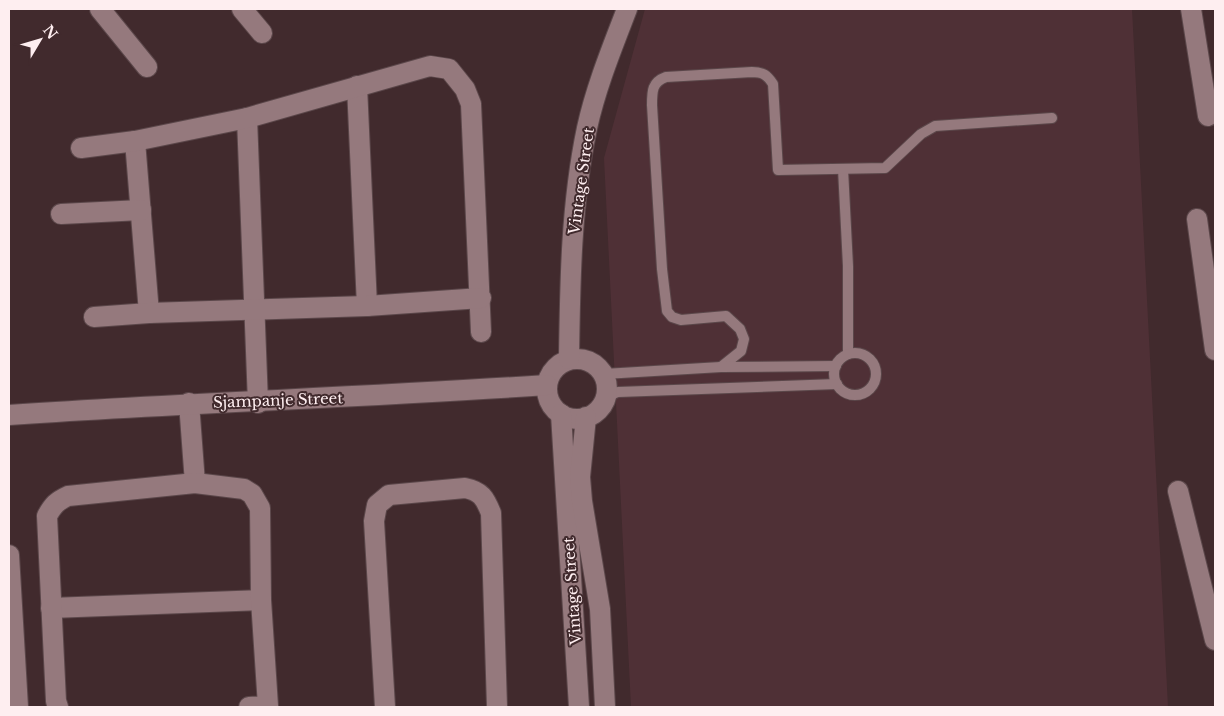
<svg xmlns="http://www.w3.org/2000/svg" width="1224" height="716" viewBox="0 0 1224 716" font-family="'Libre Baskerville',serif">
  <rect width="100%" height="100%" fill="#412a2d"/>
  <polygon fill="#4f3036" points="645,9 1132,9 1168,707 631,707 604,158"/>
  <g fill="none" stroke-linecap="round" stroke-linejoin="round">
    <g stroke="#5b474a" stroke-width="12">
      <g id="lane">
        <polyline points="843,169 848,266 848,354"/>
        <circle cx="855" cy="374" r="21"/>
        <path d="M721 367 741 351 744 339 740 329 726 316 681 320 672 317 667 311 662 269 652 105C652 91 652 82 666 77L752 72C763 72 767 75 773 84L778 170 885 168 921 134 935 126 1052 118"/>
        <polyline points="604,374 721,367 836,366"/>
        <polyline points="606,397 618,392 837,384"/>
      </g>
    </g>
    <g stroke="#5b474a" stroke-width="22">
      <g id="street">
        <polyline points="100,9 147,67"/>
        <polyline points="242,9 262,33"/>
        <polyline points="1191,9 1208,116"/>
        <polyline points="357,86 367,306"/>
        <polyline points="247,118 258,403"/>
        <polyline points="135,141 149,313"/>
        <polyline points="81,148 135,141 247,118 430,66 449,69 465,89 471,104 481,332"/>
        <polyline points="61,214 141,210"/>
        <polyline points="1197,219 1215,350"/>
        <polyline points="94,317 149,313 367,306 481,298"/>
        <circle cx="577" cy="389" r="30"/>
        <path d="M569 359C570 282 571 204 587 128 596 87 612 48 627 9"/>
        <polyline points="189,403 195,483"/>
        <polyline points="561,414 579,707"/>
        <path d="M9 415C188 403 368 397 547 385"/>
        <polyline points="586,417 580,477 582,501 600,609 605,707"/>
        <polyline points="1178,491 1215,640"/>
        <polyline points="9,555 18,707"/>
        <polyline points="51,608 261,600"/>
        <path d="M58 707 56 701 47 516C53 505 57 501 68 496L195 483 244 489 252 494 260 508 261 600 268 706 249 707"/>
        <path d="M385 707 374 521 377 505 389 495 465 488C481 491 485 498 491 513L497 707"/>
      </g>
    </g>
    <use href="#lane" stroke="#95797d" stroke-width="10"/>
    <use href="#street" stroke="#95797d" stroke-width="20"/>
  </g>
  <g text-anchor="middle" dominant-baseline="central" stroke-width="4" stroke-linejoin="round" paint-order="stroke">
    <g font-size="15" fill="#feeef0" stroke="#412a2d">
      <text transform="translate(581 181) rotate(-82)">Vintage Street</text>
      <text transform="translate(278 400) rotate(-2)">Sjampanje Street</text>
      <text transform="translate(572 591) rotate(-94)">Vintage Street</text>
    </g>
  </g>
  <rect width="1224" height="716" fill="none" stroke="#feeef0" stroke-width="20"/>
  <g transform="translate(40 40) rotate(52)" stroke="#412a2d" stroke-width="4" paint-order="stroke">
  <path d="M0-4L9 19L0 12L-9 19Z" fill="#feeef0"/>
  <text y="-8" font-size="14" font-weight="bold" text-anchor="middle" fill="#feeef0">N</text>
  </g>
</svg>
